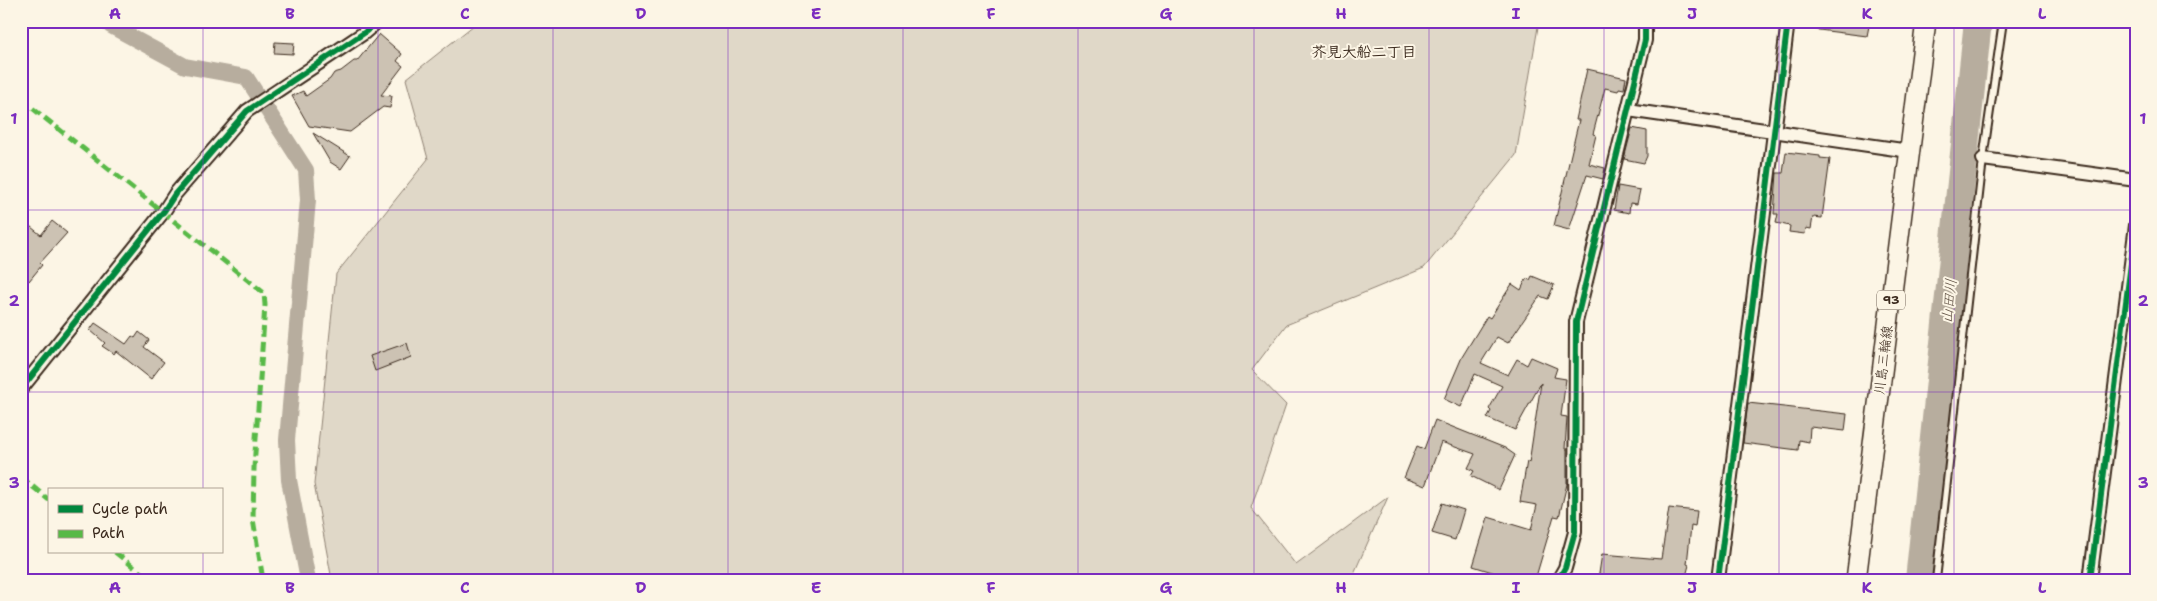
<svg xmlns="http://www.w3.org/2000/svg" width="2157" height="601" viewBox="0 0 2157 601" font-family="'Shantell Sans','Klee One',sans-serif">
  <rect width="100%" height="100%" fill="#fcf5e5"/>
  <filter id="ink" filterUnits="userSpaceOnUse"><feTurbulence type="fractalNoise" baseFrequency=".02" numOctaves="2"/><feDisplacementMap in="SourceGraphic" scale="10" xChannelSelector="R" yChannelSelector="G"/><feConvolveMatrix kernelMatrix="1 2 1 2 8 2 1 2 1" color-interpolation-filters="sRGB"/></filter>
  <g filter="url(#ink)">
    <polygon fill="#e0d8c8" stroke="#8e8173" points="479,21 1539,21 1516,155 1424,268 1286,325 1252,370 1286,405 1251,508 1296,565 1388,497 1351,580 332,580 314,484 336,274 428,159 406,79"/>
    <g fill="none" stroke-linecap="round" stroke-linejoin="round">
      <polyline stroke="#b7ad9e" stroke-width="16" points="107,21 111,26 185,66 246,77 306,170 308,200 287,440 289,480 308,580"/>
      <polyline stroke="#b7ad9e" stroke-width="28" points="1919,580 1978,21"/>
    </g>
    <g fill="#ccc2b3" stroke="#3b2a1e">
      <polygon points="1811,21 1870,21 1867,36 1811,29"/>
      <polygon points="379,34 402,54 397,61 403,66 381,95 392,96 390,108 383,107 350,132 309,126 292,96 303,91 306,96 330,79 334,73 341,71 354,61 357,61"/>
      <polygon points="275,42 294,43 293,54 274,53"/>
      <polygon points="1587,69 1626,78 1624,89 1619,88 1618,91 1605,88 1593,134 1596,135 1589,164 1605,168 1603,179 1587,175 1569,230 1554,226 1579,120 1576,120"/>
      <polygon points="1632,128 1647,131 1647,156 1644,163 1624,159"/>
      <polygon points="313,133 350,156 341,169 330,162"/>
      <polygon points="1786,152 1820,156 1820,158 1830,159 1822,218 1813,217 1811,229 1806,228 1805,234 1789,232 1790,226 1776,223 1778,214 1774,214 1777,173 1783,173"/>
      <polygon points="1618,186 1640,190 1637,204 1630,203 1629,213 1614,210"/>
      <polygon points="21,219 41,235 52,221 67,233 40,263 42,265 29,281 21,275"/>
      <polygon points="1532,276 1554,285 1548,299 1540,296 1508,343 1497,337 1481,363 1508,375 1517,359 1527,365 1531,357 1557,368 1554,377 1566,379 1561,416 1567,417 1565,449 1567,449 1567,484 1559,517 1554,516 1535,580 1518,580 1473,566 1488,517 1531,530 1537,505 1520,502 1527,461 1529,463 1541,383 1515,430 1487,418 1491,411 1489,409 1502,386 1475,374 1461,407 1444,399 1462,357 1487,316 1490,318 1512,284 1521,290 1526,279 1530,280"/>
      <polygon points="95,323 126,344 132,336 135,338 139,332 149,340 144,347 164,362 151,379 116,351 114,354 102,346 105,343 90,330"/>
      <polygon points="407,343 411,357 375,371 370,356"/>
      <polygon points="1748,403 1847,414 1845,431 1810,427 1809,442 1799,440 1798,450 1743,443"/>
      <polygon points="1435,420 1505,448 1515,455 1499,490 1471,476 1474,471 1468,468 1475,454 1441,442 1425,486 1404,478 1417,446 1424,449"/>
      <polygon points="1442,503 1464,510 1455,540 1432,533"/>
      <polygon points="1669,508 1697,511 1695,527 1691,526 1687,564 1689,565 1685,580 1598,580 1602,554 1661,559"/>
    </g>
    <g fill="none" stroke-linecap="round" stroke-linejoin="round">
      <g stroke="#3b2a1e" stroke-width="10">
        <polyline id="service" points="1936,580 1983,159 2003,21"/>
      </g>
      <g stroke="#3b2a1e" stroke-width="16">
        <g id="minor">
          <polyline points="1628,110 1909,151"/>
          <polyline points="1983,159 2136,180"/>
          <polyline points="21,389 164,211 175,194 247,111 364,33 378,21"/>
          <polyline points="1558,580 1565,568 1575,532 1576,322 1645,40 1645,21"/>
          <polyline points="1718,580 1788,21"/>
          <polyline points="2090,580 2136,225"/>
        </g>
      </g>
      <g stroke="#3b2a1e" stroke-width="22">
        <polyline id="primary" points="1856,580 1926,21"/>
      </g>
      <use href="#service" stroke="#fcf5e5" stroke-width="6"/>
      <use href="#minor" stroke="#fcf5e5" stroke-width="12"/>
      <use href="#primary" stroke="#fcf5e5" stroke-width="19"/>
      <g stroke="#58b947" stroke-width="5" stroke-dasharray="10 5" stroke-linecap="butt">
        <polyline points="21,99 264,293 265,305 254,468 253,519 263,580"/>
        <polyline points="21,477 49,500"/>
        <polyline points="115,552 150,580"/>
      </g>
      <g stroke="#fcf5e5" stroke-width="9">
        <g id="cycleway">
          <polyline points="21,389 164,211 175,194 247,111 364,33 378,21"/>
          <polyline points="1558,580 1565,568 1575,532 1576,322 1645,40 1645,21"/>
          <polyline points="1718,580 1788,21"/>
          <polyline points="2090,580 2136,225"/>
        </g>
      </g>
      <use href="#cycleway" stroke="#00873e" stroke-width="6"/>
    </g>
  </g>
  <path fill="none" stroke="#7b2cbf" stroke-width="1" stroke-opacity="0.55" d="M203 21V490M378 21V580M553 21V580M728 21V580M903 21V580M1078 21V580M1254 21V580M1429 21V580M1604 21V580M1779 21V580M1954 21V580M21 210H2136M21 392H2136M203 552V580"/>
  <g text-anchor="middle" dominant-baseline="central" stroke-width="4" stroke-linejoin="round" paint-order="stroke">
    <rect fill="#fcf5e5" stroke="#75675a" stroke-width="1" x="1877" y="290.5" width="28" height="19" rx="4"/>
    <g font-size="12" font-weight="bold" fill="#3b2a1e">
      <text x="1891" y="300">93</text>
    </g>
    <g font-size="14" fill="#3b2a1e" stroke="#fcf5e5">
      <text transform="translate(1883 360) rotate(-83)">川島三輪線</text>
    </g>
    <g font-size="15" font-weight="bold" fill="#3b2a1e" stroke="#fcf5e5">
      <text x="1364" y="52">芥見大船二丁目</text>
    </g>
    <g font-size="15" font-style="italic" fill="#605144" stroke="#fcf5e5">
      <text transform="translate(1949 301) rotate(-84)">山田川</text>
    </g>
  </g>
  <rect width="2157" height="601" fill="none" stroke="#fcf5e5" stroke-width="55"/>
  <rect x="48" y="488" width="175" height="65" fill="#fcf5e5" stroke="#afa495"/>
  <rect x="58" y="505" width="25" height="8" fill="#00873e" stroke="#afa495"/>
  <text x="92" y="514" font-size="15" fill="#3b2a1e">Cycle path</text>
  <rect x="58" y="530" width="25" height="8" fill="#58b947" stroke="#afa495"/>
  <text x="92" y="538" font-size="15" fill="#3b2a1e">Path</text>
  <rect x="28" y="28" width="2102" height="546" fill="none" stroke="#7b2cbf" stroke-width="2"/>
  <g font-size="16" text-anchor="middle" font-weight="bold" fill="#7b2cbf">
    <text x="115" y="19">A</text>
    <text x="290" y="19">B</text>
    <text x="465" y="19">C</text>
    <text x="641" y="19">D</text>
    <text x="816" y="19">E</text>
    <text x="991" y="19">F</text>
    <text x="1166" y="19">G</text>
    <text x="1341" y="19">H</text>
    <text x="1516" y="19">I</text>
    <text x="1692" y="19">J</text>
    <text x="1867" y="19">K</text>
    <text x="2042" y="19">L</text>
    <text x="14" y="124">1</text>
    <text x="2143" y="124">1</text>
    <text x="14" y="306">2</text>
    <text x="2143" y="306">2</text>
    <text x="14" y="488">3</text>
    <text x="2143" y="488">3</text>
    <text x="115" y="593">A</text>
    <text x="290" y="593">B</text>
    <text x="465" y="593">C</text>
    <text x="641" y="593">D</text>
    <text x="816" y="593">E</text>
    <text x="991" y="593">F</text>
    <text x="1166" y="593">G</text>
    <text x="1341" y="593">H</text>
    <text x="1516" y="593">I</text>
    <text x="1692" y="593">J</text>
    <text x="1867" y="593">K</text>
    <text x="2042" y="593">L</text>
  </g>
</svg>
